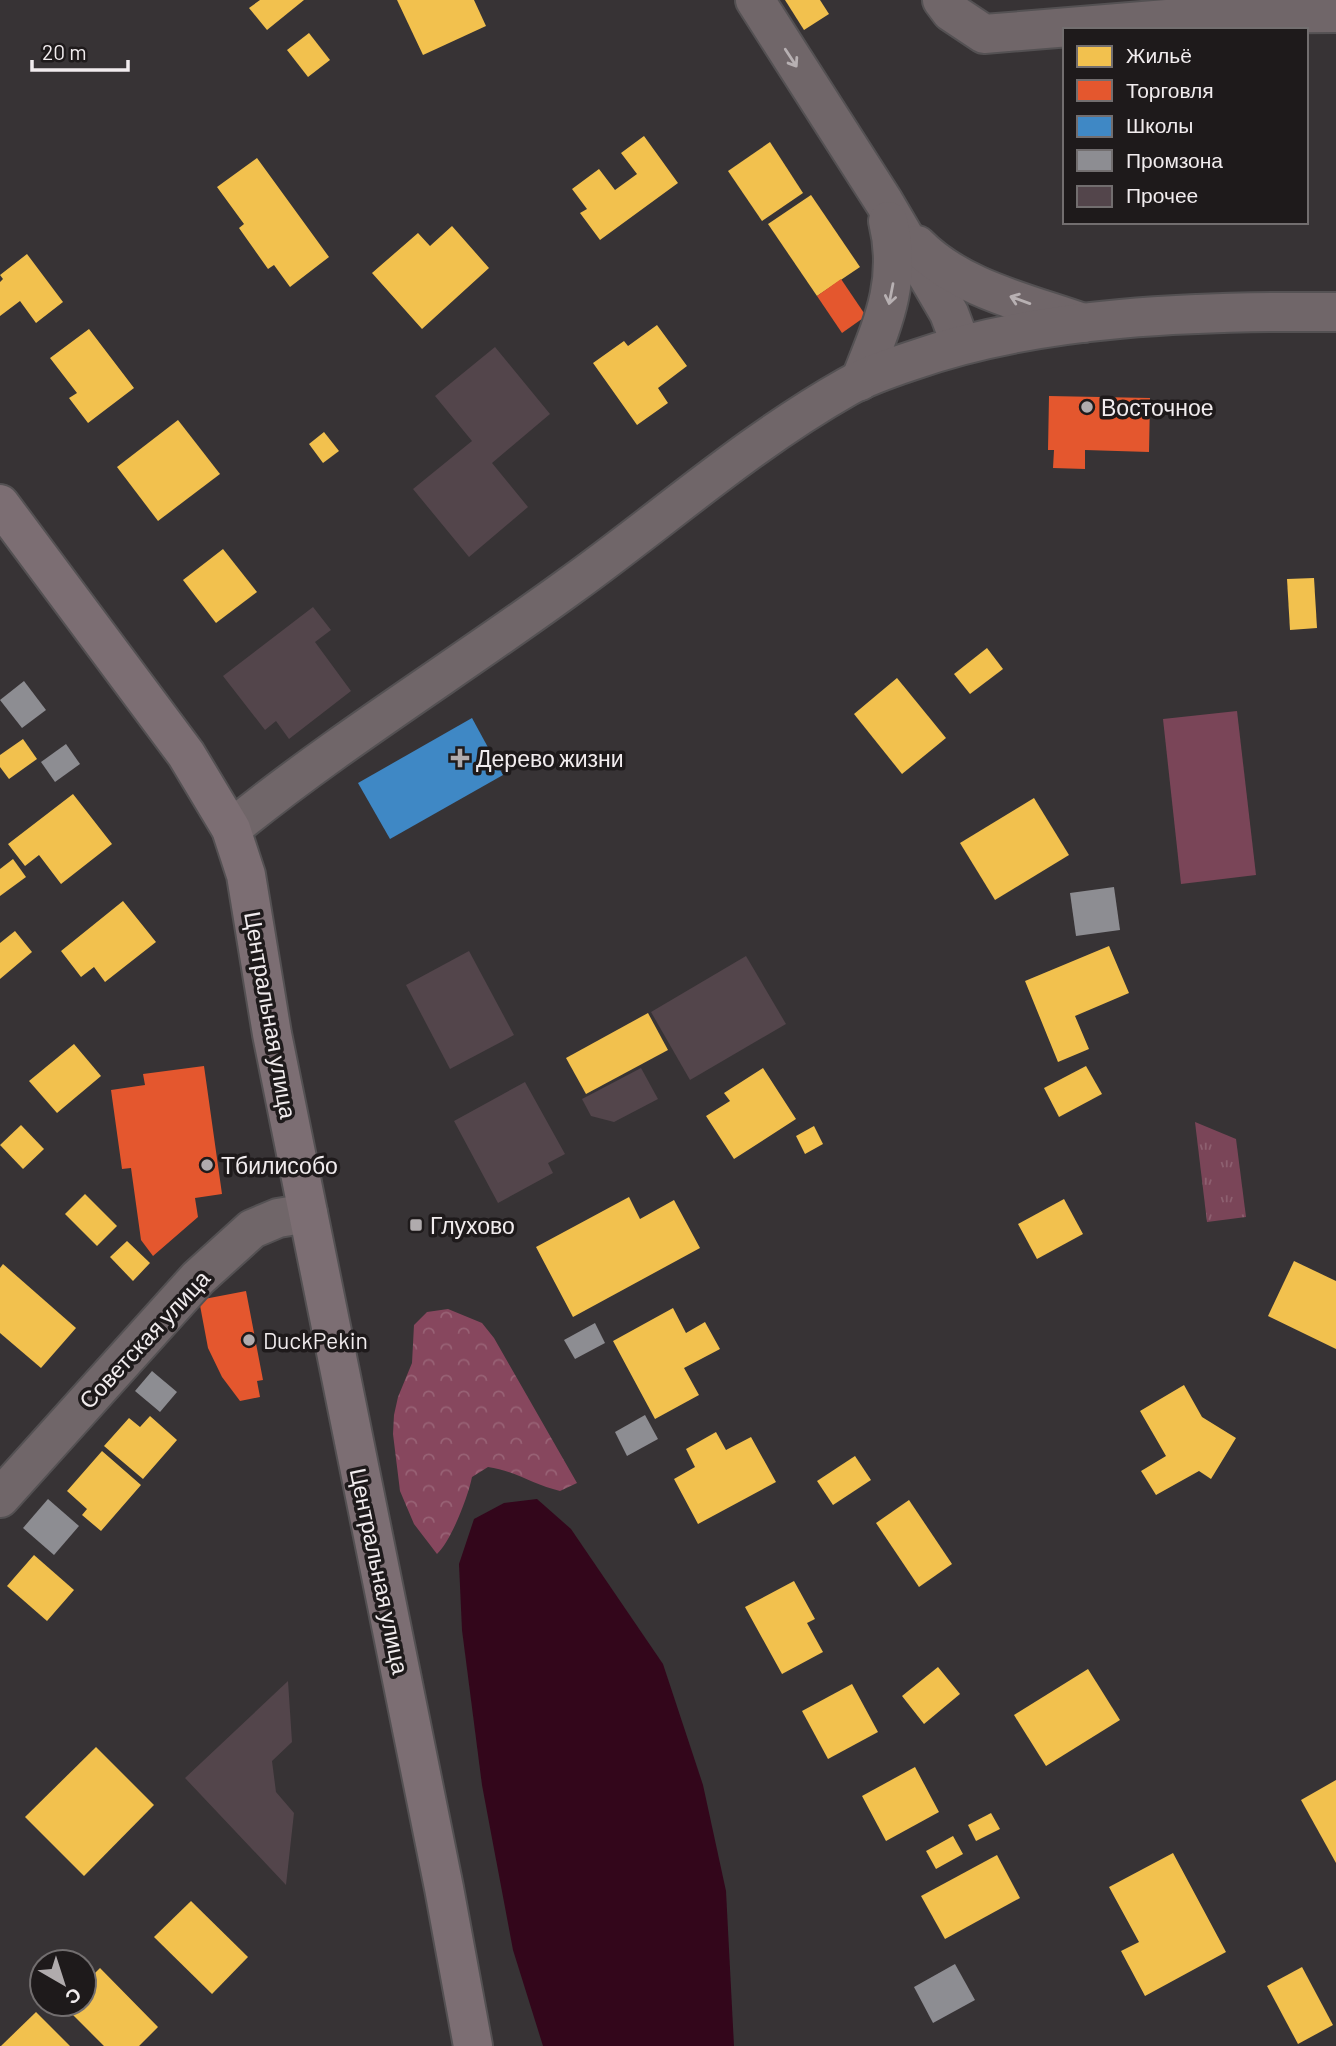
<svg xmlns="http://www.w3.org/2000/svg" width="1336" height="2046" viewBox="0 0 1336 2046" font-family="Barlow,sans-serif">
  <defs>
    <pattern id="grass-tufts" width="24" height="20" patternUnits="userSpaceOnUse" patternTransform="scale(1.75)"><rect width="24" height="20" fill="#7a4558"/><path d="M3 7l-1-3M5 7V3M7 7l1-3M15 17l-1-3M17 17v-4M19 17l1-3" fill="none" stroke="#8d6070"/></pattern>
    <pattern id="forest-crowns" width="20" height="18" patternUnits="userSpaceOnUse" patternTransform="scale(1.75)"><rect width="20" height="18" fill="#87475e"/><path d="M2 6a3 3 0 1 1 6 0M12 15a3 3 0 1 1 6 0" fill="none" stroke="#986275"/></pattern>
  </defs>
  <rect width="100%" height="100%" fill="#373335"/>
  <polygon fill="url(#grass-tufts)" points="1195,1122 1236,1139 1246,1217 1207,1222"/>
  <path fill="url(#forest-crowns)" d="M448 1309 482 1323 494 1338 577 1483 560 1491C534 1485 513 1470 488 1467L472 1477C468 1497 451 1541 437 1554L414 1524 400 1491 393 1434 394 1415 398 1397 412 1363 414 1325 427 1312Z"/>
  <polygon fill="#7a4558" points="1237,711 1256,875 1181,884 1163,719"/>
  <polygon fill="#33061b" points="537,1499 571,1529 663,1664 703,1785 726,1891 734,2046 543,2046 513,1950 482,1785 462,1630 459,1564 474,1519 504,1503"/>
  <g fill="#f2c14e">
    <polygon points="260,0 304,0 267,30 249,8"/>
    <polygon points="397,0 474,0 486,26 423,55"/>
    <polygon points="785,0 820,0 829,14 804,30"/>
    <polygon points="309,33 330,60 308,77 287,50"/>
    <polygon points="644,136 678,183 600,240 580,213 587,209 572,189 599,169 615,190 637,174 621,153"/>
    <polygon points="770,142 803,193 762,221 728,171"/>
    <polygon points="257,158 329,257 290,287 274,265 268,269 239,228 244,224 217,187"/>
    <polygon points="811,195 860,267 817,296 768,224"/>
    <polygon points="452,226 489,268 422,329 372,273 418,233 430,246"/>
    <polygon points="27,254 63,302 36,323 20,301 0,316 0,282 3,279 0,275"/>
    <polygon points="657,325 687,366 658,388 668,403 637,425 593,363 624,341 628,346"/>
    <polygon points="89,329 134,388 88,423 69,398 77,393 50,358"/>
    <polygon points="178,420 220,474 158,521 117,467"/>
    <polygon points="324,432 339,451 323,463 309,444"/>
    <polygon points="223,549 257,592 216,623 183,580"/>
    <polygon points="1314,578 1317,628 1290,630 1287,579"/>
    <polygon points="987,648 1003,669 970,694 954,674"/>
    <polygon points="897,678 946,738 902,774 854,714"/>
    <polygon points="23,739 37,759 9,779 0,767 0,755"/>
    <polygon points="73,794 112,844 61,884 39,855 25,866 8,844"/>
    <polygon points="1034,798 1069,855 995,900 960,843"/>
    <polygon points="13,859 26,877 0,896 0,869"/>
    <polygon points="123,901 156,942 105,982 94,967 81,977 61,951"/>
    <polygon points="15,931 32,952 0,979 0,943"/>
    <polygon points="1109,946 1129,993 1075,1016 1089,1049 1058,1062 1025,981"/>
    <polygon points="648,1013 668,1050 586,1094 566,1058"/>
    <polygon points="74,1044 101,1076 57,1113 29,1081"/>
    <polygon points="1086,1066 1102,1094 1059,1117 1044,1088"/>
    <polygon points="763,1068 796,1119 734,1159 706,1116 730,1101 724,1093"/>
    <polygon points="21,1125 44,1149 23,1169 0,1145"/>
    <polygon points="814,1126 823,1144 805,1154 796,1136"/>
    <polygon points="85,1194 117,1226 97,1246 65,1214"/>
    <polygon points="629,1197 640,1219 674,1200 700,1248 573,1317 536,1247"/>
    <polygon points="1064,1199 1083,1234 1037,1259 1018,1224"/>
    <polygon points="127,1241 150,1263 133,1281 110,1257"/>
    <polygon points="1294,1261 1336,1281 1336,1349 1268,1316"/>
    <polygon points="3,1264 76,1328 41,1368 0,1333 0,1268"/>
    <polygon points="673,1308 686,1333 705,1322 720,1349 684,1368 699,1395 655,1419 613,1341"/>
    <polygon points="1184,1385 1202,1417 1236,1438 1211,1479 1199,1471 1156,1495 1141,1471 1166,1456 1140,1411"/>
    <polygon points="150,1416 177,1440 143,1479 104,1446 129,1418 140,1427"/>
    <polygon points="716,1432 726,1450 751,1437 776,1482 698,1524 674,1479 695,1467 686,1449"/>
    <polygon points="102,1451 141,1485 101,1531 82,1515 87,1509 67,1491"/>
    <polygon points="855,1456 871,1480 833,1505 817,1481"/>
    <polygon points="909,1500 952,1564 919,1587 876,1523"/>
    <polygon points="34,1555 74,1590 47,1621 7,1586"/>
    <polygon points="794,1581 815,1619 807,1623 823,1652 782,1674 745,1607"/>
    <polygon points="938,1667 960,1694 924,1724 902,1696"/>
    <polygon points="1088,1669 1120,1720 1046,1766 1014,1715"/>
    <polygon points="852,1684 878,1732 828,1759 802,1711"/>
    <polygon points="96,1747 154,1805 84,1876 25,1817"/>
    <polygon points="915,1767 939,1812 886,1841 862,1796"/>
    <polygon points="1336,1780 1336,1863 1301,1800"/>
    <polygon points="991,1813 1000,1829 976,1841 968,1825"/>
    <polygon points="953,1836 963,1854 936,1869 926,1851"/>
    <polygon points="1173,1853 1226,1952 1145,1996 1121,1951 1139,1942 1109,1887"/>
    <polygon points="997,1855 1020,1898 945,1939 921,1896"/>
    <polygon points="191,1901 248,1957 212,1994 154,1937"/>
    <polygon points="1302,1967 1333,2025 1298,2044 1267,1986"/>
    <polygon points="100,1968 158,2027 139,2046 104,2046 62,2004 84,2004 84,1984"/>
    <polygon points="36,2012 70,2046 1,2046"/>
  </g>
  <g fill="#e4572e">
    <polygon points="841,279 866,316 842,333 817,296"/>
    <polygon points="1049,396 1150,398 1149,452 1085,450 1085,469 1053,468 1054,450 1048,450"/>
    <polygon points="204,1066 222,1194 195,1198 198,1217 153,1256 141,1240 131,1168 122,1169 111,1090 145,1085 143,1074"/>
    <polygon points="246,1291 263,1380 257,1381 260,1397 240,1401 222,1377 208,1348 199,1300"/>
  </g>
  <polygon fill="#3f88c5" points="472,718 503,775 390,839 358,783"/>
  <g fill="#8d8d92">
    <polygon points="24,681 46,710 22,728 0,700"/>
    <polygon points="66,744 80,764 55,782 41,762"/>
    <polygon points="1114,887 1120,930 1076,936 1070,893"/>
    <polygon points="595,1323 605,1343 575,1359 564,1340"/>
    <polygon points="152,1371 177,1392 160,1412 135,1391"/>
    <polygon points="645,1415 658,1439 627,1456 615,1432"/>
    <polygon points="48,1499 79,1526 54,1555 23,1528"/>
    <polygon points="955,1964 975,2000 933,2023 914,1987"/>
  </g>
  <g fill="#53454b">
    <polygon points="495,347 550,414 492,463 528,507 469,557 413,489 472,441 435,396"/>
    <polygon points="313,607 331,630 315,642 351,691 289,739 276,721 265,730 223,676"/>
    <polygon points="469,951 514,1035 450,1069 406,985"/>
    <polygon points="746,956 786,1024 690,1080 651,1012"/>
    <polygon points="641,1068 658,1099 614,1122 591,1116 582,1099"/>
    <polygon points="525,1082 565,1154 548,1163 553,1173 498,1203 454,1121"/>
    <polygon points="288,1681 292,1742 272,1761 276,1792 294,1813 286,1885 185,1778"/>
  </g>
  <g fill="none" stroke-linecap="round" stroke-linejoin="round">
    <g stroke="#545153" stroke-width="42">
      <g id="minor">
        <polyline points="755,0 884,202 949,313 961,345"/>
        <polyline points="942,0 951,12 984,34 1227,14 1336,13"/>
        <path d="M917 245C960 289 1027 303 1083 323"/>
        <path d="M860 381C882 325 903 282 888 221"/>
        <path d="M231 829C339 741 458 668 570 586 662 520 748 443 847 387 866 376 890 368 911 361 1040 315 1200 311 1336 312"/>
        <polyline points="0,1498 198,1278 252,1229 278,1218 308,1213"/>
      </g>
    </g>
    <g stroke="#545153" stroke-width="42">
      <polyline id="major" points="0,504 186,754 231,829 246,875 272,1034 444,1888 473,2046"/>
    </g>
    <use href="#minor" stroke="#706669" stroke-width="38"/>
    <use href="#major" stroke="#7c6e73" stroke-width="38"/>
  </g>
  <defs><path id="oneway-shaft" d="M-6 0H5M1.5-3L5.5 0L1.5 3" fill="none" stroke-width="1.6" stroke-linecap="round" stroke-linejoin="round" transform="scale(1.75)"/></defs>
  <g stroke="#b7b0b2">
    <use href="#oneway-shaft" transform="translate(791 58) rotate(57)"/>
    <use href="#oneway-shaft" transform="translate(891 294) rotate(101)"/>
    <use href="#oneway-shaft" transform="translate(1020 300) rotate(-160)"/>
  </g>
  <g fill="#b0abad" stroke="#1e1a1b" stroke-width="2.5">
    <circle cx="1087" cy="407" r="7"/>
    <path d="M456.5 747.5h7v7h7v7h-7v7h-7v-7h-7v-7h7z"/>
    <circle cx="207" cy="1165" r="7"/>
    <rect x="409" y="1218" width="14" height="14" rx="3.5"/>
    <circle cx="249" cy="1340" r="7"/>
  </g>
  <g text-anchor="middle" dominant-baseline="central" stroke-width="7" stroke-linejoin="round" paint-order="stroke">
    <g font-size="23" fill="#f1ecee" stroke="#1e1a1b" text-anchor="start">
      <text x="1101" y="407">Восточное</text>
      <text x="476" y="758">Дерево жизни</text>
      <text x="221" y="1165">Тбилисобо</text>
      <text x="430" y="1225">Глухово</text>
      <text x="263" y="1340">DuckPekin</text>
    </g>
    <g font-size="23" fill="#f1ecee" stroke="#1e1a1b">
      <text transform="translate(271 1015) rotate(80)">Центральная улица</text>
      <text transform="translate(144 1339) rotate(-47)">Советская улица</text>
      <text transform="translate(380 1571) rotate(78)">Центральная улица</text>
    </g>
  </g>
  <rect x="1063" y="28" width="245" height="196" fill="#1e1a1b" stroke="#726e6f" stroke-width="2"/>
  <rect x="1077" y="46" width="35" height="21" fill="#f2c14e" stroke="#726e6f" stroke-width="2"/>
  <text x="1126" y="63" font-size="21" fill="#f1ecee">Жильё</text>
  <rect x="1077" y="80" width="35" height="21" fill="#e4572e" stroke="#726e6f" stroke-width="2"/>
  <text x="1126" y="98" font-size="21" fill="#f1ecee">Торговля</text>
  <rect x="1077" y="116" width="35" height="21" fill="#3f88c5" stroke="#726e6f" stroke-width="2"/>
  <text x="1126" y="133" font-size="21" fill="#f1ecee">Школы</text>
  <rect x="1077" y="150" width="35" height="21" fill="#8d8d92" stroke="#726e6f" stroke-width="2"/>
  <text x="1126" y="168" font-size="21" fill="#f1ecee">Промзона</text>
  <rect x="1077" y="186" width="35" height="21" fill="#53454b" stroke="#726e6f" stroke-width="2"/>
  <text x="1126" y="203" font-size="21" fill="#f1ecee">Прочее</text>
  <g transform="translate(63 1983) rotate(141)"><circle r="33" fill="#1e1a1b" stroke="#726e6f" stroke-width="2"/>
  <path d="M0-5L12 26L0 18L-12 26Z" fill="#b0abad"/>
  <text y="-10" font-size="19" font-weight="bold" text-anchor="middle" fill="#f1ecee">С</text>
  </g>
  <path d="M32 60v10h96v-10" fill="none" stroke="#f1ecee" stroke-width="3.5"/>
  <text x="42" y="60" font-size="21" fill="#f1ecee" stroke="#1e1a1b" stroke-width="5" paint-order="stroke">20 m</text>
</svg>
